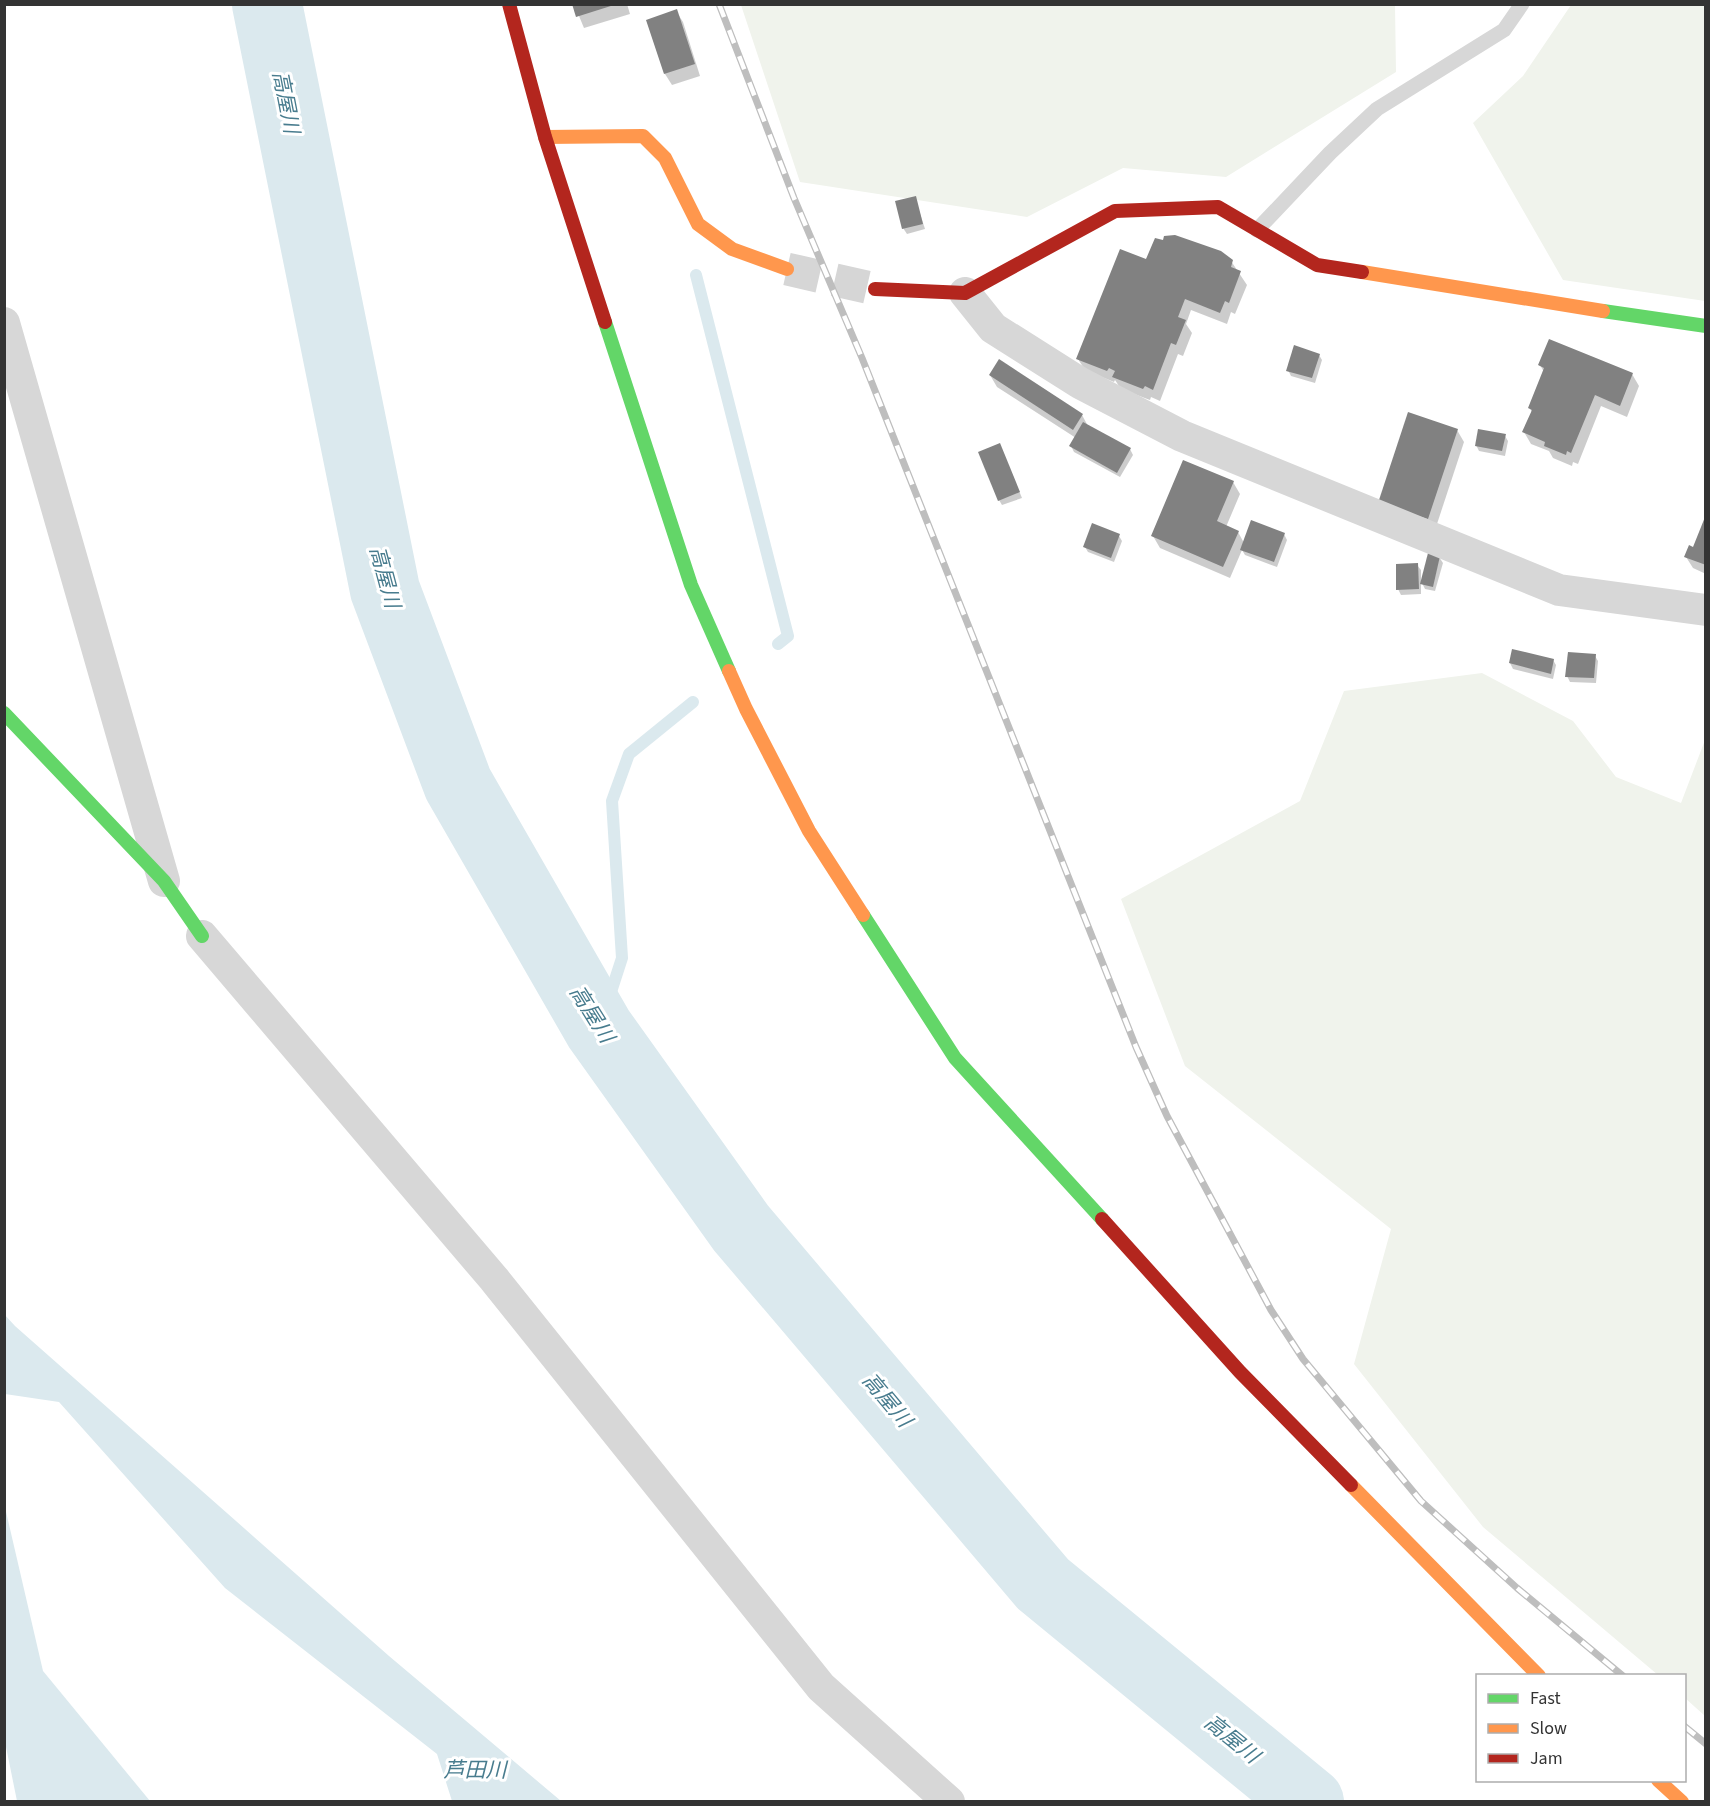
<svg xmlns="http://www.w3.org/2000/svg" width="1710" height="1806" viewBox="0 0 1710 1806" font-family="'Source Sans 3','Noto Sans JP',sans-serif">
  <rect width="100%" height="100%" fill="#fff"/>
  <g fill="#f0f3ec">
    <polygon points="741,5 1395,5 1396,72 1226,177 1123,168 1027,217 800,182"/>
    <polygon points="1571,5 1705,5 1705,301 1563,280 1473,123 1523,76"/>
    <polygon points="1482,673 1573,721 1616,777 1681,803 1705,740 1705,1716 1685,1698 1684,1676 1658,1675 1483,1527 1354,1364 1391,1229 1185,1066 1121,899 1300,801 1344,691"/>
  </g>
  <g fill="#dbe9ee">
    <polygon points="4,1314 15,1326 389,1656 561,1801 452,1801 437,1754 225,1588 59,1402 5,1394"/>
    <polygon points="4,1503 43,1671 150,1801 17,1801 4,1737"/>
  </g>
  <g fill="#0003">
    <polygon points="574,4 627,4 630,14 584,28"/>
    <polygon points="676,11 683,22 700,76 672,85 665,74 648,20"/>
    <polygon points="915,198 925,229 907,234 903,228"/>
    <polygon points="1147,261 1231,261 1247,285 1235,314 1231,312 1227,324 1191,310 1186,324 1192,333 1183,356 1178,354 1160,401 1151,397 1150,400 1121,389 1115,380 1114,382 1085,370 1078,359"/>
    <polygon points="1319,355 1322,360 1315,383 1291,376 1288,370"/>
    <polygon points="1540,365 1632,374 1639,386 1627,417 1601,406 1578,464 1573,462 1572,466 1553,458 1549,451 1531,444 1524,432 1532,413 1530,408 1544,372"/>
    <polygon points="990,375 1082,415 1088,426 1130,449 1133,455 1120,477 1074,452 1071,446 1076,438 997,387"/>
    <polygon points="1457,430 1464,442 1435,530 1387,515"/>
    <polygon points="1505,436 1508,441 1505,456 1479,451 1476,445"/>
    <polygon points="1002,450 1022,498 1002,505 999,500"/>
    <polygon points="1233,482 1240,494 1226,527 1238,532 1244,543 1284,534 1287,540 1277,567 1245,555 1242,550 1230,578 1160,548 1153,536"/>
    <polygon points="1706,520 1706,574 1693,568 1686,557 1694,549"/>
    <polygon points="1119,536 1122,541 1114,562 1088,552 1085,547"/>
    <polygon points="1439,557 1443,563 1435,591 1425,589 1422,583"/>
    <polygon points="1417,565 1421,570 1421,594 1401,595 1398,589"/>
    <polygon points="1595,656 1598,661 1596,683 1570,682 1567,676"/>
    <polygon points="1553,660 1556,665 1553,679 1513,669 1510,663"/>
  </g>
  <g fill="none" stroke-linecap="round" stroke-linejoin="round">
    <g stroke="#dbe9ee" stroke-width="12">
      <polyline points="696,275 788,636 778,644"/>
      <polyline points="599,1029 622,958 612,801 629,754 693,702"/>
    </g>
    <polyline stroke="#dbe9ee" stroke-width="70" points="267,4 385,590 458,784 599,1029 741,1228 1043,1584 1309,1802"/>
  </g>
  <g fill="#818181">
    <polygon points="572,4 614,4 614,5 576,17"/>
    <polygon points="677,9 695,64 664,74 646,20"/>
    <polygon points="916,196 923,224 902,229 895,201"/>
    <polygon points="1175,235 1221,251 1233,260 1231,267 1241,271 1229,303 1225,301 1220,313 1185,299 1178,317 1186,320 1176,345 1171,343 1153,390 1145,386 1143,389 1112,377 1115,371 1109,368 1107,371 1076,359 1120,249 1146,259 1155,238 1163,240 1164,236"/>
    <polygon points="1549,339 1633,373 1620,406 1595,395 1571,453 1567,451 1566,455 1544,446 1545,442 1522,432 1532,410 1528,408 1544,368 1538,365"/>
    <polygon points="1294,345 1320,354 1312,378 1286,371"/>
    <polygon points="999,359 1083,414 1073,430 989,375"/>
    <polygon points="1408,412 1458,429 1428,519 1378,503"/>
    <polygon points="1083,422 1131,448 1117,473 1069,446"/>
    <polygon points="1478,429 1506,434 1502,451 1475,446"/>
    <polygon points="1000,443 1020,492 998,501 978,452"/>
    <polygon points="1183,460 1234,481 1217,521 1239,531 1223,567 1151,536"/>
    <polygon points="1705,517 1706,517 1706,565 1684,557 1689,545 1693,547"/>
    <polygon points="1251,520 1285,533 1274,562 1240,550"/>
    <polygon points="1092,523 1120,534 1111,558 1083,547"/>
    <polygon points="1428,553 1440,556 1433,587 1420,584"/>
    <polygon points="1418,563 1419,589 1396,590 1396,564"/>
    <polygon points="1512,649 1554,659 1551,674 1509,663"/>
    <polygon points="1568,652 1596,654 1594,678 1565,677"/>
  </g>
  <g fill="none" stroke-linecap="round" stroke-linejoin="round">
    <polyline stroke="#d6d6d6" stroke-width="33" stroke-dasharray="33 16" stroke-linecap="butt" points="787,269 875,289"/>
    <polyline stroke="#d7d7d7" stroke-width="15" points="1257,230 1330,153 1377,109 1504,30 1522,4"/>
    <g stroke="#d7d7d7" stroke-width="32">
      <polyline points="965,293 993,328 1080,383 1182,436 1559,590 1706,610"/>
      <polyline points="4,323 164,881"/>
      <polyline points="202,936 494,1279 821,1687 949,1802"/>
    </g>
    <g stroke="#63d668" stroke-width="14">
      <polyline points="1603,311 1706,326"/>
      <polyline points="605,322 691,585 729,671"/>
      <polyline points="4,713 164,881 202,936"/>
      <polyline points="863,915 955,1058 1102,1219"/>
    </g>
    <g stroke="#ff974d" stroke-width="14">
      <polyline points="545,137 643,136 665,158 698,224 732,249 787,269"/>
      <polyline points="1362,272 1603,311"/>
      <polyline points="729,671 746,709 809,831 863,915"/>
      <polyline points="1351,1485 1539,1676"/>
      <polyline points="1658,1780 1682,1802"/>
    </g>
    <g stroke="#b3261e" stroke-width="14">
      <polyline points="509,4 545,137 605,322"/>
      <polyline points="875,289 965,293 1115,211 1218,207 1317,265 1362,272"/>
      <polyline points="1102,1219 1240,1372 1351,1485"/>
    </g>
    <g stroke="#bebebe" stroke-width="7">
      <g id="rail">
        <polyline points="719,4 794,198 862,358 1136,1047 1167,1116 1271,1310 1303,1359 1421,1501 1517,1588 1623,1676"/>
        <polyline points="1684,1726 1706,1744"/>
      </g>
    </g>
    <use href="#rail" stroke="#fff" stroke-width="4.5" stroke-dasharray="14" stroke-linecap="butt"/>
  </g>
  <g text-anchor="middle" dominant-baseline="central" stroke-width="6" stroke-linejoin="round" paint-order="stroke">
    <g font-size="21" font-style="italic" fill="#487c8e" stroke="#fff">
      <text transform="translate(286 102) rotate(79)">高屋川</text>
      <text transform="translate(385 577) rotate(75)">高屋川</text>
      <text transform="translate(592 1014) rotate(58)">高屋川</text>
      <text transform="translate(887 1400) rotate(50)">高屋川</text>
      <text transform="translate(1232 1739) rotate(39)">高屋川</text>
      <text x="475" y="1770">芦田川</text>
    </g>
  </g>
  <rect width="1710" height="1806" fill="none" stroke="#333333" stroke-width="12"/>
  <rect x="1476" y="1674" width="210" height="108" fill="#ffffff" stroke="#adadad" stroke-width="1.5"/>
  <rect x="1488" y="1694" width="30" height="9" fill="#63d668" stroke="#adadad" stroke-width="1.5"/>
  <text x="1530" y="1704" font-size="18" fill="#333333">Fast</text>
  <rect x="1488" y="1724" width="30" height="9" fill="#ff974d" stroke="#adadad" stroke-width="1.5"/>
  <text x="1530" y="1734" font-size="18" fill="#333333">Slow</text>
  <rect x="1488" y="1754" width="30" height="9" fill="#b3261e" stroke="#adadad" stroke-width="1.5"/>
  <text x="1530" y="1764" font-size="18" fill="#333333">Jam</text>
</svg>
